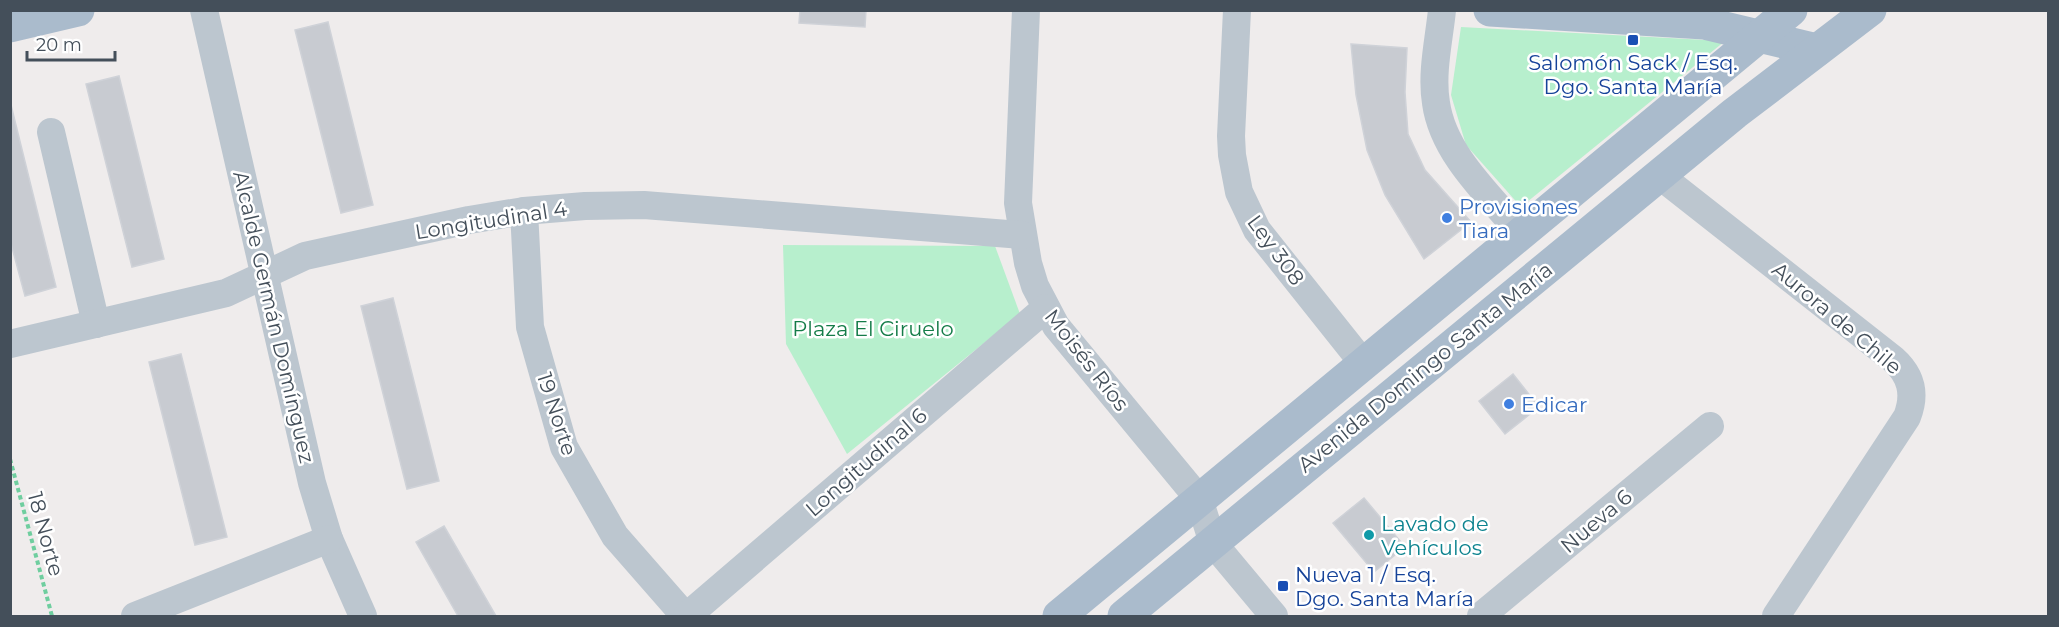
<svg xmlns="http://www.w3.org/2000/svg" width="2059" height="627" viewBox="0 0 2059 627" font-family="Montserrat,sans-serif">
  <rect width="100%" height="100%" fill="#efecec"/>
  <g fill="#b7efcd">
    <polygon points="1461,27 1725,41 1521,207 1466,145 1451,95"/>
    <polygon points="783,245 995,246 1020,314 847,454 786,344"/>
  </g>
  <g fill="#c8cbd1" stroke="#cfd2d8" stroke-width="1.5">
    <polygon points="800,10 866,10 865,27 799,23"/>
    <polygon points="328,22 373,205 341,213 295,30"/>
    <polygon points="1351,44 1407,48 1405,92 1408,134 1425,170 1471,222 1424,259 1385,195 1367,150 1356,95"/>
    <polygon points="119,76 164,259 132,267 86,84"/>
    <polygon points="11,105 56,287 25,296 10,240"/>
    <polygon points="393,298 439,481 407,489 361,306"/>
    <polygon points="181,354 227,537 195,545 149,362"/>
    <polygon points="1513,374 1539,407 1505,434 1479,401"/>
    <polygon points="1364,498 1405,547 1374,572 1333,523"/>
    <polygon points="444,526 496,616 458,616 416,542"/>
  </g>
  <g fill="none" stroke-linecap="round" stroke-linejoin="round">
    <polyline stroke="#6fce9f" stroke-width="4" stroke-dasharray="4.5 3" stroke-linecap="butt" points="10,459 52,616"/>
    <g stroke="#bcc6cf" stroke-width="28">
      <polyline points="204,10 312,483 329,539 363,616"/>
      <polyline points="1026,10 1018,203 1028,263 1035,286 1056,326 1199,499 1213,543 1274,616"/>
      <polyline points="1237,10 1231,136 1232,155 1239,192 1257,230 1363,363"/>
      <path d="M1442 10C1439 40 1431 73 1436 103 1443 154 1489 195 1521 233"/>
      <polyline points="51,132 96,324"/>
      <path d="M1659 175 1893 359C1911 375 1916 394 1907 417L1776 616"/>
      <polyline points="524,211 530,327 564,447 615,536 685,616"/>
      <polyline points="10,344 226,293 305,256 469,220 524,211 585,206 644,205 1022,235"/>
      <polyline points="135,616 329,539"/>
      <polyline points="687,616 1046,308"/>
      <polyline points="1481,616 1710,426"/>
    </g>
    <g stroke="#abc" stroke-width="33">
      <polyline points="1490,10 1704,23 1817,50"/>
      <polyline points="10,26 78,10"/>
      <polyline points="1059,616 1791,10"/>
      <polyline points="1124,616 1735,113 1870,10"/>
    </g>
  </g>
  <g fill="#1a4fb4" stroke="#fff" stroke-width="2">
    <rect x="1627" y="34" width="12" height="12" rx="3"/>
    <rect x="1277" y="580" width="12" height="12" rx="3"/>
  </g>
  <g fill="#3f7fe0" stroke="#fff" stroke-width="2">
    <circle cx="1447" cy="218" r="6"/>
    <circle cx="1509" cy="404" r="6"/>
  </g>
  <circle fill="#0f9aa8" stroke="#fff" stroke-width="2" cx="1369" cy="535" r="6"/>
  <g text-anchor="middle" dominant-baseline="central" stroke-width="5" stroke-linejoin="round" paint-order="stroke">
    <g font-size="21" fill="#164399" stroke="#fff">
      <text x="1633" y="62">Salomón Sack / Esq.<tspan x="1633" dy="24">Dgo. Santa María</tspan></text>
      <text x="1295" y="574" text-anchor="start">Nueva 1 / Esq.<tspan x="1295" dy="24">Dgo. Santa María</tspan></text>
    </g>
    <g font-size="21" fill="#366cbe" stroke="#fff" text-anchor="start">
      <text x="1459" y="206">Provisiones<tspan x="1459" dy="24">Tiara</tspan></text>
      <text x="1521" y="404">Edicar</text>
    </g>
    <g font-size="21" fill="#444f5a" stroke="#fff">
      <text transform="translate(491 220) rotate(-9)">Longitudinal 4</text>
      <text transform="translate(1276 250) rotate(54)">Ley 308</text>
      <text transform="translate(274 317) rotate(77)">Alcalde Germán Domínguez</text>
      <text transform="translate(1837 318) rotate(40)">Aurora de Chile</text>
      <text transform="translate(1087 360) rotate(52)">Moisés Ríos</text>
      <text transform="translate(1425 367) rotate(-39)">Avenida Domingo Santa María</text>
      <text transform="translate(557 414) rotate(72)">19 Norte</text>
      <text transform="translate(866 462) rotate(-41)">Longitudinal 6</text>
      <text transform="translate(1596 521) rotate(-40)">Nueva 6</text>
      <text transform="translate(46 534) rotate(75)">18 Norte</text>
    </g>
    <g font-size="21" fill="#147c48" stroke="#fff">
      <text x="873" y="328">Plaza El Ciruelo</text>
    </g>
    <g font-size="21" fill="#0d838f" stroke="#fff" text-anchor="start">
      <text x="1381" y="523">Lavado de<tspan x="1381" dy="24">Vehículos</tspan></text>
    </g>
  </g>
  <rect width="2059" height="627" fill="none" stroke="#444f5a" stroke-width="24"/>
  <path d="M27 51v9h88v-9" fill="none" stroke="#444f5a" stroke-width="3"/>
  <text x="36" y="51" font-size="18" fill="#444f5a" stroke="#ffffff" stroke-width="4.5" paint-order="stroke">20 m</text>
</svg>
